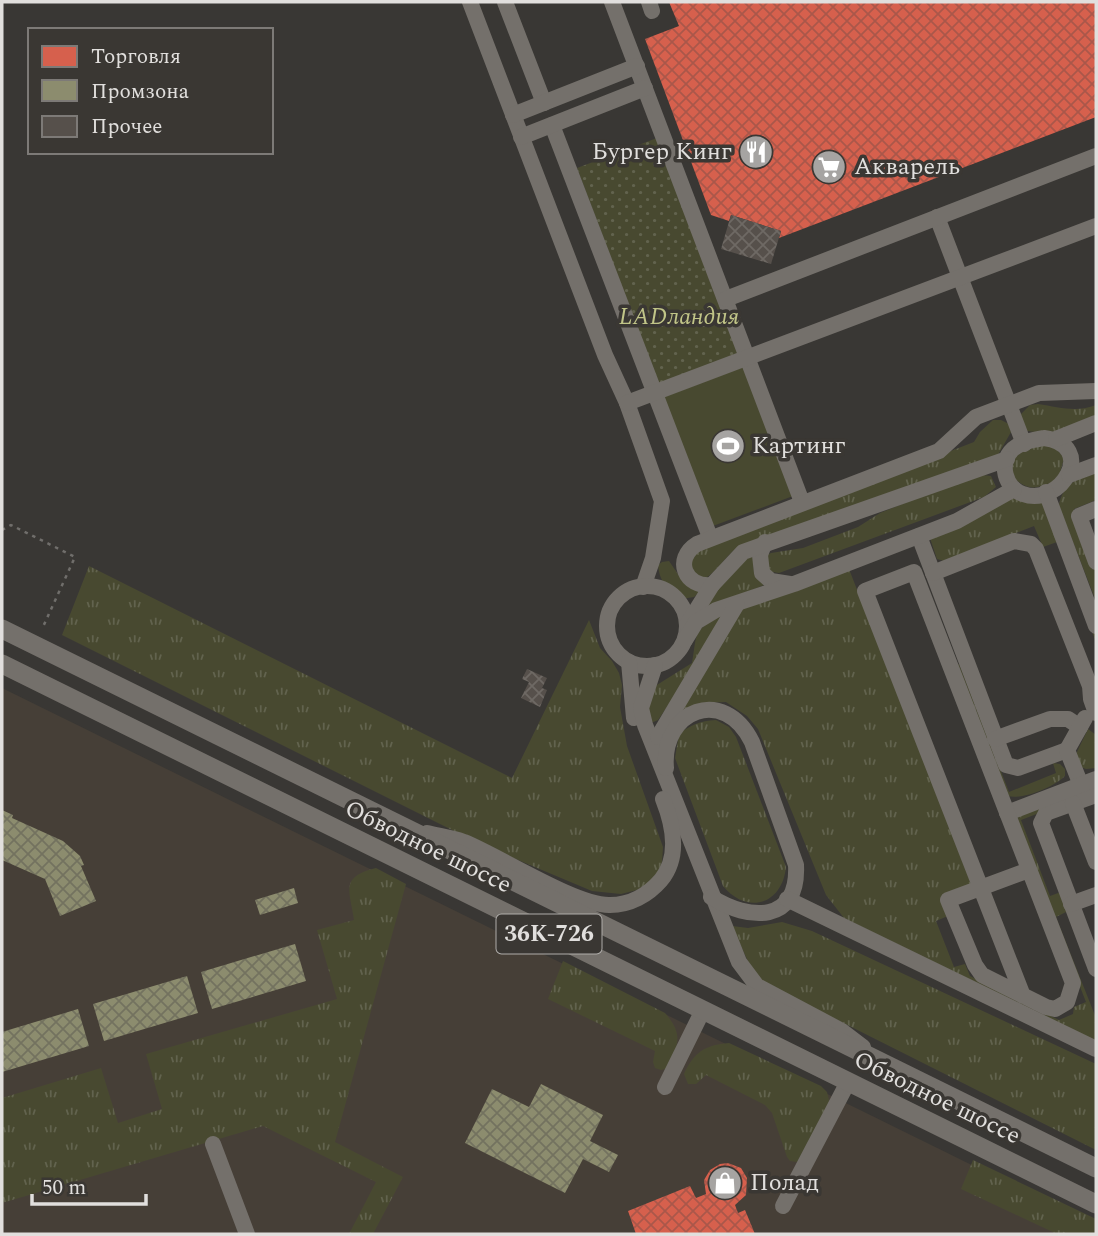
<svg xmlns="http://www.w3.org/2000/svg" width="1098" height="1236" viewBox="0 0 1098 1236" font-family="Spectral,serif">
  <defs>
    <pattern id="grass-tufts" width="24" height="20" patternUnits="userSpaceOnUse" patternTransform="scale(1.75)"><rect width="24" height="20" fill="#484930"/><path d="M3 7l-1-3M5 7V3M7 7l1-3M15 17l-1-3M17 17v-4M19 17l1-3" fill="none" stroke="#62634e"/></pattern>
    <pattern id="park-dots" width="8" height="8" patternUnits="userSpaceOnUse" patternTransform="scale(1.75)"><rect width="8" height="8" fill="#484930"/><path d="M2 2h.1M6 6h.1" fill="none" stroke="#62634e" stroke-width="1.8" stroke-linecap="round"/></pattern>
    <pattern id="shops-cross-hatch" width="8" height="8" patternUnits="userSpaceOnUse" patternTransform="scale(1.75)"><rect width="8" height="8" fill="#d6604d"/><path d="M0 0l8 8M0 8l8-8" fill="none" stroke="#aa574a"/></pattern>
    <pattern id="industry-cross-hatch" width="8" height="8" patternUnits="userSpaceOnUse" patternTransform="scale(1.75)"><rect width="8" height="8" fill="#8c8c6e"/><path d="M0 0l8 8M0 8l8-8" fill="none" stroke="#73725f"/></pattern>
    <pattern id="building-cross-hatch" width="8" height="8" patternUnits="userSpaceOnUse" patternTransform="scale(1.75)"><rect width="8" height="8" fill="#56504b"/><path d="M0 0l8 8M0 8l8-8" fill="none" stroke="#6e6964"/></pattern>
  </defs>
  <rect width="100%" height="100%" fill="#393734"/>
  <polygon fill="#463f37" points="2,688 1096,1226 1096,1234 2,1234"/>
  <g fill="url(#grass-tufts)">
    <path d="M1038 404C1058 407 1077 413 1096 405V417L1052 434 1027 431 1020 415 1030 405Z"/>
    <path d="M993 420H1001L1009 424 1011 432 995 460 738 547C725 556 718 571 704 579L692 575 689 557 701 548 974 442 980 432Z"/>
    <path d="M1041 445 1054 446 1064 458 1058 480C1036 488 1031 493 1011 476L1013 458 1022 452Z"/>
    <path d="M1096 472V500L1074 509 1096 566V601L1059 506C1062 484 1078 478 1096 472Z"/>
    <polygon points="983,475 991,476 996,487 984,497 779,573 767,571 765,556 771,553 803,548 858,527 880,513 952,484"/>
    <polygon points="1004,496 1042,502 1049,510 1096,635 1096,642 1057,542 1043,547 1034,526 944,561 937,559 930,538"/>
    <polygon points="753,556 754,574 764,585 706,609 705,602 741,561"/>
    <path d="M669 561 684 583 690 588 698 587 702 590 694 597 681 599C667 589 660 583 658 565L662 562Z"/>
    <polygon points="89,566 512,778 589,620 600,648 612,661 619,673 622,685 620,707 627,746 663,847 662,862 658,874 649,883 637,890 621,894 592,891 480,844 62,635"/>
    <polygon points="849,569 972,886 948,916 936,921 954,967 965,964 970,976 1059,1020 1073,1014 1074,1007 1086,1002 1016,822 1017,817 1096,782 1096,791 1021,820 1050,896 1061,892 1068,911 1056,917 1096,1018 1096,1041 864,928 844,918 826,895 758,729 747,716 726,702 701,703 661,737 738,612 746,606"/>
    <path d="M719 616H725V622L658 720 651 723 646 700 652 688 692 663C697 636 692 631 719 616Z"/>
    <path d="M959 664 1009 792 1056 773 1053 763 1060 764 1065 769V776C1054 787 1023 800 1008 796L956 665Z"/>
    <path d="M716 720 729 727 736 737 786 867C782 905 747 915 723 886L675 758 679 734C690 725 700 721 716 720Z"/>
    <polygon points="1088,729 1096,735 1096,768 1086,769 1081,767 1075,756"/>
    <path d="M376 868 406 884 335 1142 403 1177 373 1234H349L376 1182 263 1126 2 1203V1098L101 1068 118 1123 162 1109 146 1054 337 999 317 930 354 920C350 891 339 877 376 868Z"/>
    <polygon points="782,922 812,931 1096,1064 1096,1150 756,979 732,926 748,928"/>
    <path d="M563 961 665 1013C684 1035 678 1044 668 1068L661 1070 655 1068 653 1062 655 1051 548 999Z"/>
    <path d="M729 1043 821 1086 827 1092 830 1104 797 1162 790 1161 787 1157 772 1113 765 1105 706 1075 696 1084H688L684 1074C694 1052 705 1045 729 1043Z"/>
    <polygon points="973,1160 1096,1219 1096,1234 1057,1234 961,1189"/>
  </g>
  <polygon fill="url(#park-dots)" points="657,138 739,354 659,385 577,168"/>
  <polygon fill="#484930" points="743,367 793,496 713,526 664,397"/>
  <g fill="url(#shops-cross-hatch)">
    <polygon points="669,2 1096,2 1096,117 779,238 781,231 731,215 729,221 711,215 645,39 679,26"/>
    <polygon points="728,1163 741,1168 747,1178 746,1195 735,1205 738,1213 745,1210 755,1234 636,1234 628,1211 690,1186 696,1198 706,1194 704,1180 710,1170 720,1164"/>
  </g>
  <g fill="url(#industry-cross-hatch)">
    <polygon points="2,810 13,815 12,818 63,841 80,856 84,865 81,866 96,901 60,916 45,879 2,860"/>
    <polygon points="294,888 298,903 260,915 255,900"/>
    <polygon points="295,944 306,981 212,1009 201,972"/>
    <polygon points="187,976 198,1013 104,1041 93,1004"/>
    <polygon points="78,1009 89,1046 2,1072 2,1032"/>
    <polygon points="541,1084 603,1115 590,1141 618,1155 609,1172 583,1159 565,1193 465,1143 492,1089 529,1107"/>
  </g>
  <g fill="url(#building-cross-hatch)">
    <polygon points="731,215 781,231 771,264 721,249"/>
    <polygon points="527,669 547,678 542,688 547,690 540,707 521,698 529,682 522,679"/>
  </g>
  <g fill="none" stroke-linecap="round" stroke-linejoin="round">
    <polyline stroke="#706e6b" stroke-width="2.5" stroke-dasharray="3.5 5" stroke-linecap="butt" points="2,530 11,525 75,557 42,629"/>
    <g stroke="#74706b" stroke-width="16">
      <polyline points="470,2 605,355 627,403 662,501 653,558 643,587"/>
      <polyline points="505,2 544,103"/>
      <polyline points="612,2 802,502"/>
      <polyline points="649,2 652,11"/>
      <polyline points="513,115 637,66"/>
      <polyline points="552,125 710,537"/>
      <polyline points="521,137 645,88"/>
      <polyline points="937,217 1024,444"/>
      <polyline points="726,299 1096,156"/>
      <polyline points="627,403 1096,226"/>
      <path d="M1044 438C1098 445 1061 508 1023 494 1005 488 998 463 1013 449 1021 442 1033 440 1044 438Z"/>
      <polyline points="1056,439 1096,423"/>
      <polyline points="1069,475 1096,465"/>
      <polyline points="1046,492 1096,626"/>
      <polyline points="1096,509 1079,516 1096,562"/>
      <polyline points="919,536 1006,765 1018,768 1067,750"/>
      <polyline points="765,542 760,555 762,573 771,581 790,584"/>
      <polyline points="933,573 1014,541 1031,544 1036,549 1090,686 1091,699 1096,713"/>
      <path d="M712 585C685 588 673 559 697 544L939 451 976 417 1039 393 1096 391"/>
      <circle cx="647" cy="626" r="40"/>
      <polyline points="687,625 712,585 743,552 1007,459"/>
      <polyline points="685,640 696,622 716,610 794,584 957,521 1014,489"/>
      <polyline points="629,662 634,718"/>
      <polyline points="655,665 641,708 645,725 739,962 757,986 842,1031 863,1047"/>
      <polyline points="658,737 737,604"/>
      <polyline points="995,739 1050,719 1068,719 1080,727"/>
      <path d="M666 768C661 710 724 685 752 742L796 865C799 924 749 921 711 897"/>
      <polyline points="1081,785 1067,750 1085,718"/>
      <polyline points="1096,795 1046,813 1041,823 1096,969"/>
      <polyline points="1073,803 1096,862"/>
      <polyline points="1007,813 1096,779"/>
      <path d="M427 833C439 836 452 838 464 842 499 856 576 906 610 905 630 905 648 895 661 880 680 857 673 824 663 799"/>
      <polyline points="787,899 1096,1049"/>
      <polyline points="1071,904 1096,895"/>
      <polyline points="1023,996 865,591 914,572 1073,983 1067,1002 1055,1009 1046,1007 982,975 975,965 948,900 1029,870"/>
      <polyline points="665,1087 703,1010"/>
      <polyline points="213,1144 247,1234"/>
      <polyline points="783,1206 848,1082"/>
    </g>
    <g stroke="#74706b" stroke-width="19">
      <polyline points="2,629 1096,1168"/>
      <polyline points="2,664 1096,1204"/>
    </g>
  </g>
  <defs>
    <g id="restaurant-disc" transform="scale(1.75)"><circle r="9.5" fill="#a6a4a2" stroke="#3a3733"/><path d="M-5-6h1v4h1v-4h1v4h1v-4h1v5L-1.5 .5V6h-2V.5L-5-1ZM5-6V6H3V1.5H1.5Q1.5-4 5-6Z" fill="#fff"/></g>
    <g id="supermarket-disc" transform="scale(1.75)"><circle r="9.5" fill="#a6a4a2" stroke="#3a3733"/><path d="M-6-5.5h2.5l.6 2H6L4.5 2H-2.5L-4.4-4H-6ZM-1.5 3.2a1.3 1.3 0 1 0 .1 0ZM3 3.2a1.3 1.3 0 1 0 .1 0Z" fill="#fff"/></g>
    <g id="stadium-disc" transform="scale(1.75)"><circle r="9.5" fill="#a6a4a2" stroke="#3a3733"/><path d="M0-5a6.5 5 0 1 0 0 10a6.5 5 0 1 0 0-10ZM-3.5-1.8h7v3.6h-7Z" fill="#fff"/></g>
    <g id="shop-disc" transform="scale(1.75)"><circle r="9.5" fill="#a6a4a2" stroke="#3a3733"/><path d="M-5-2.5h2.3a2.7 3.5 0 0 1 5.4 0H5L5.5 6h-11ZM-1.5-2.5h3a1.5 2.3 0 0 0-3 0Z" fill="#fff"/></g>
  </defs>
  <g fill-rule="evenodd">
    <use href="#restaurant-disc" x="756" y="152"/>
    <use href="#supermarket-disc" x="829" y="167"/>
    <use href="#stadium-disc" x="728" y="446"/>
    <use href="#shop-disc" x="725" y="1183"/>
  </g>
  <g text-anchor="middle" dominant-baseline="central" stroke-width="7" stroke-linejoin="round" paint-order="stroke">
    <rect fill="#3a3733" stroke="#afadaa" stroke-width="2" x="496.5" y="914.5" width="105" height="39" rx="5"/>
    <g font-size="23" font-weight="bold" fill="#e1dfdd">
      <text x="549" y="934">36К-726</text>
    </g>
    <g font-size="24" fill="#e1dfdd" stroke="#3a3733" text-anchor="start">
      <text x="732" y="152" text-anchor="end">Бургер Кинг</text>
      <text x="854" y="167">Акварель</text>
      <text x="752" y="446">Картинг</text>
      <text x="750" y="1183">Полад</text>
    </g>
    <g font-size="24" font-style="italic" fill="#c1c588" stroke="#3a3733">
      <text x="679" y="317">LADландия</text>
    </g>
    <g font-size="24" fill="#e1dfdd" stroke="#3a3733">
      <text transform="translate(428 847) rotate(26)">Обводное шоссе</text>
      <text transform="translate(937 1098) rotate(26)">Обводное шоссе</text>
    </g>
  </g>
  <rect width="1098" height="1236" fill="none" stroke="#e1dfdd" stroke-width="7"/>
  <rect x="28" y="28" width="245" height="126" fill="#3a3733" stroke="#7d7a77" stroke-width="2"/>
  <rect x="42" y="46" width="35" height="21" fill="#d6604d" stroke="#7d7a77" stroke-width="2"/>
  <text x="91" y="63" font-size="21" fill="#e1dfdd">Торговля</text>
  <rect x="42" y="80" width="35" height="21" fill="#8c8c6e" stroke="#7d7a77" stroke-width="2"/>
  <text x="91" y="98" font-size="21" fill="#e1dfdd">Промзона</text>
  <rect x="42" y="116" width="35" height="21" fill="#56504b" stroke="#7d7a77" stroke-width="2"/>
  <text x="91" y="133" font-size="21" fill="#e1dfdd">Прочее</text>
  <path d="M32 1194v10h114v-10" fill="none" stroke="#e1dfdd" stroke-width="3.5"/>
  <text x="42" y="1194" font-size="21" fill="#e1dfdd" stroke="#3a3733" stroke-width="5" paint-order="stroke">50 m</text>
</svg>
